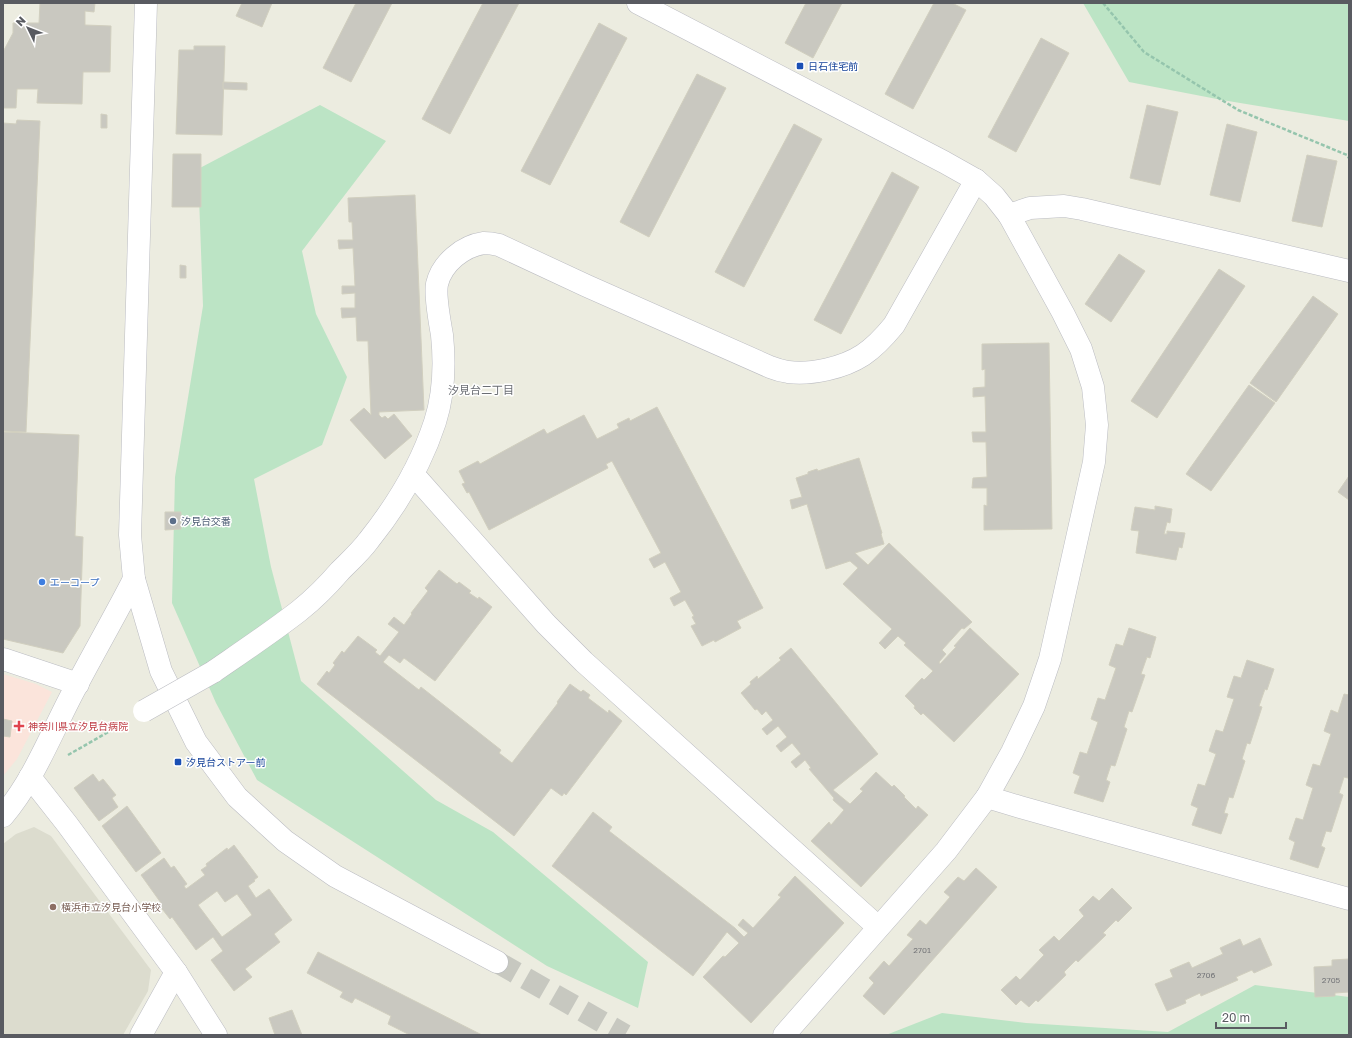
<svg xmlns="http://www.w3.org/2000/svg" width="1352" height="1038" viewBox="0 0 1352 1038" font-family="'Golos Text','Noto Sans JP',sans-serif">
  <rect width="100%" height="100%" fill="#ecece0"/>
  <polygon fill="#dcdcce" points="34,827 51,836 151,970 148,991 123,1035 3,1035 3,844 16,834"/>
  <polygon fill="#fbe4db" points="3,674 36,684 52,692 17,759 3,776"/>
  <g fill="#bce4c5">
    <polygon points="1083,3 1349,3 1349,121 1222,100 1129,82"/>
    <polygon points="320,105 386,141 302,251 316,314 347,377 322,445 254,479 271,567 301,681 436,800 493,832 648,962 638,1008 547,966 257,780 216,703 172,603 175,477 203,306 198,169"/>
    <polygon points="1255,985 1349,997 1349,1035 886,1035 942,1013 1026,1023 1168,1032"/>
  </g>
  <g fill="#c9c8c0" stroke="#d1cfbf" fill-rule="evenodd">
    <polygon points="40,3 95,3 94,12 85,11 85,25 111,26 110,72 83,72 82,104 37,103 38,89 17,89 16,108 3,108 3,52 13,33 13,23 39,23"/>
    <polygon points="242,3 272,3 262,27 236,16"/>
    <polygon points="356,3 392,3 351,82 323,68"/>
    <polygon points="483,3 519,3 450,134 422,119"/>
    <polygon points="806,3 842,3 813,58 785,43"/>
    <polygon points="934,3 952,3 966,10 913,109 885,94"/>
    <polygon points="599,23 627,38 550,185 521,171"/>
    <polygon points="1041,38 1069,53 1016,152 988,137"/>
    <polygon points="194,46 225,46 222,135 176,134 179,50 194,50"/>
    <polygon points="697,74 726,88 649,237 620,222"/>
    <polygon points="223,82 247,83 247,90 223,89"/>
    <polygon points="1147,105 1178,112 1160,185 1130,178"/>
    <polygon points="101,114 107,115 107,128 101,128"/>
    <polygon points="17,120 40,121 26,432 3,431 3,123 16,124"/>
    <polygon points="794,124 822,139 744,287 715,272"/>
    <polygon points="1227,124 1257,132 1240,202 1210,195"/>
    <polygon points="173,154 201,154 201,207 172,207"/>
    <polygon points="1307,155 1337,161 1322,227 1292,221"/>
    <polygon points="892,172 919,187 841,334 814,320"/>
    <polygon points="415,195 424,410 379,412 379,415 382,418 385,416 388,419 394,414 412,436 385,459 350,420 364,408 371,415 368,341 357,341 356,317 342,318 341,308 355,308 355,293 342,294 342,286 355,286 353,248 339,249 338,240 353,240 352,222 349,222 348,198"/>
    <polygon points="1119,254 1145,271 1111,322 1085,304"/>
    <polygon points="180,265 186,266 186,278 180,278"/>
    <polygon points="1219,269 1245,286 1157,418 1131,401"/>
    <polygon points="1313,296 1338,314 1276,402 1250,383"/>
    <polygon points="1049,343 1052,529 984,530 984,505 987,506 987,488 972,488 973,478 987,477 986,442 973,442 972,432 986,432 985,396 973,397 973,388 985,387 985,369 982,370 982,344"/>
    <polygon points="1249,385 1275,403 1211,491 1186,474"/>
    <polygon points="657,407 763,608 737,621 741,628 715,642 714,640 702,646 691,626 696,624 692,617 694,616 685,600 674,606 670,598 681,592 665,562 654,568 649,559 661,553 612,461 606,464 608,468 489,530 469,492 467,493 462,484 465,483 459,471 478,461 480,464 544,429 547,434 584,415 597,439 619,428 617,424 629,418 630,421"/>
    <polygon points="3,432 79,435 75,536 83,537 80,626 63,653 3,639"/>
    <polygon points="859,458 882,533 881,534 884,544 855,553 868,565 889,543 972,622 964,629 962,628 942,650 946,654 939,662 940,664 956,647 954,646 970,628 1019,674 954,742 923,713 921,715 914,708 915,706 905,696 922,678 924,680 933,671 904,645 906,643 898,636 885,649 879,643 892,629 843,584 858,568 850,561 826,569 807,504 792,509 790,500 802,497 796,478 808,474 808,472 817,469 818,471"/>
    <polygon points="1349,476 1349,500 1338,492"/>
    <polygon points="1155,506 1172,509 1170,523 1167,522 1164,534 1167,534 1167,531 1185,533 1182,548 1179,547 1176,560 1136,553 1139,531 1131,530 1135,507 1155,510"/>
    <polygon points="165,512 181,512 181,529 165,530"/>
    <polygon points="439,570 457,584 459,582 471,591 469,593 478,599 479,597 492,607 435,681 404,658 400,663 389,655 383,662 419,690 421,687 501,750 499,753 512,763 558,703 557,702 570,684 581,692 583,690 590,695 588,698 608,713 609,710 622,721 566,795 564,793 562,796 551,788 514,836 317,684 327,671 329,673 335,665 333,663 342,651 344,653 358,636 377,650 375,652 380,656 399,632 388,624 394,617 404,625 412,614 411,613 428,591 425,588"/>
    <polygon points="1129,628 1156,637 1150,658 1147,657 1141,674 1145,675 1132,712 1129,711 1124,727 1127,729 1115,766 1111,765 1106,780 1110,782 1103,802 1074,793 1080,776 1073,773 1080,752 1087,754 1098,722 1091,719 1098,698 1105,700 1116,668 1109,665 1116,644 1123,646"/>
    <polygon points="791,648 878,754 833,790 850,804 863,791 860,789 876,772 892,787 894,785 905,796 904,797 916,809 918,806 928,815 861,887 811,841 829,822 831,825 844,810 833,800 834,798 809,769 811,768 805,760 796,768 791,762 801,754 792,743 781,752 776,746 787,737 778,726 767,735 762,729 773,720 766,711 762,715 757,709 755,710 741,693 751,684 750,682 757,676 758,679 781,660 779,658"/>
    <polygon points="1247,660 1274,669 1267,690 1265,689 1259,706 1262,707 1250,744 1247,743 1242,759 1245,761 1233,798 1229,797 1224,813 1228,814 1221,834 1192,825 1198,808 1191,805 1198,784 1205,786 1216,754 1209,751 1216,730 1223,732 1234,699 1227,697 1234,676 1241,678"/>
    <polygon points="1344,694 1349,695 1349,774 1348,778 1344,777 1339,793 1343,795 1331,832 1326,831 1321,846 1325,848 1318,868 1290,859 1295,842 1289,839 1296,818 1303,820 1313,788 1306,785 1313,764 1320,766 1331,734 1324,731 1331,710 1338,713"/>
    <polygon points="3,719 12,721 10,737 3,736"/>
    <polygon points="93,774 99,782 103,779 116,795 112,798 118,807 99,821 74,788"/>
    <polygon points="127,806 161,853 136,872 102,826"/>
    <polygon points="593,812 612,827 609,831 735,928 744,937 748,933 738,925 743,919 753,928 781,897 778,895 795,876 844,923 751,1023 703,977 723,956 725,957 739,943 727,932 693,976 552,866"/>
    <path d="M234 845 258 877 254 880 255 881 248 886 256 898 269 889 292 920 274 934 280 942 245 969 252 977 234 991 211 960 223 951 213 937 196 950 172 917 170 919 159 905 161 903 141 875 164 858 171 868 174 866 187 884 184 886 186 889 205 875 201 870 207 866 206 864 227 848 228 850ZM217 891 225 902 237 894 252 915 222 937 198 905Z"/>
    <polygon points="976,868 997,887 884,1015 863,996 874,983 869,978 884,961 889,966 913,939 907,935 920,920 926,925 950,897 944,892 958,877 964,881"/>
    <polygon points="1112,888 1132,908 1118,922 1116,920 1103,933 1106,935 1078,962 1076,960 1064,972 1066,975 1038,1002 1036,1000 1029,1007 1021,1000 1016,1005 1001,990 1016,976 1020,980 1044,955 1039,950 1054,936 1059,941 1084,916 1079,910 1093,896 1099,901"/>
    <polygon points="1260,938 1272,965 1254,973 1252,970 1236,977 1238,980 1201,996 1200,993 1185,1000 1186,1003 1167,1011 1155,984 1173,977 1170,970 1189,962 1192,968 1223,954 1220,948 1240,939 1243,946"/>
    <polygon points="318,952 482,1035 410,1035 388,1024 391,1016 355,998 352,1003 340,997 343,992 307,973"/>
    <polygon points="1349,959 1349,992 1335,993 1335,996 1315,997 1314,967 1332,966 1332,960"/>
    <polygon points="292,1010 302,1035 275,1035 269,1018"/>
  </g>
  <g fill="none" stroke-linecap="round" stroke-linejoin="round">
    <polyline stroke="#c7c8c0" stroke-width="22" stroke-dasharray="22 11" stroke-linecap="butt" points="497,962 625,1035"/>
    <g stroke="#bbbcc2" stroke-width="23">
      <g id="minor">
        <polyline points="146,3 130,535 134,579 161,671 196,742 237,797 285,841 335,876 497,962"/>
        <polyline points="638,3 944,162 976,180 994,196 1009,215 1063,313 1081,349 1093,387 1097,425 1094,462 1050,659 1034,706 1012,752 987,797 946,851 784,1035"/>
        <polyline points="1009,215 1030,208 1064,206 1082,209 1349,271"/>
        <polyline points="413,474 546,624 584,662 878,927"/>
        <polyline points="3,659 78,684"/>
        <path d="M213 672C242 652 272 632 299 611 314 599 328 585 340 571 350 561 361 551 369 540 397 505 421 465 435 422 444 394 445 364 442 335 440 324 435 294 437 284 442 263 463 246 484 243 489 243 495 244 499 245L587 286 770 367C775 369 782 371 788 372 811 375 843 368 863 355 875 347 885 336 894 325L976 180"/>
        <polyline points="30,777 67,824 176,972 216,1035"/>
        <polyline points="987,797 1020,807 1349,899"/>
        <path d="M3 816C32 782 49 739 69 700 90 659 113 620 134 579"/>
        <polyline points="141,1035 176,972"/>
      </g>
    </g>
    <g stroke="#95c5ad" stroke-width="2.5" stroke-dasharray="4 2" stroke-linecap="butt">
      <polyline points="1103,3 1144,52 1238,110 1347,155 1349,158"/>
      <polyline points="68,755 124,723"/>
    </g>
    <use href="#minor" stroke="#fff" stroke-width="22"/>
    <g stroke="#bbbcc2" stroke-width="23" stroke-linecap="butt">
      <polyline id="minor-bridge" points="144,711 213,672"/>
    </g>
    <use href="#minor-bridge" stroke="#fff" stroke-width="22"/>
  </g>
  <g fill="#1a4fb4" stroke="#fff" stroke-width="1.5">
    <rect x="796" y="62" width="8" height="8" rx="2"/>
    <rect x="174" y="758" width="8" height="8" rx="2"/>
  </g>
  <circle fill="#5c6f8a" stroke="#fff" stroke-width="1.5" cx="173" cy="521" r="4"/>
  <circle fill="#3f7fe0" stroke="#fff" stroke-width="1.5" cx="42" cy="582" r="4"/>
  <path fill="#e0444e" stroke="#fff" stroke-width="1.5" d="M17 720h4v4h4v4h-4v4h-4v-4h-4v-4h4z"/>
  <circle fill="#8d6e63" stroke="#fff" stroke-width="1.5" cx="53" cy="907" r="4"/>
  <g text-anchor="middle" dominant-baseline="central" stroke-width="3" stroke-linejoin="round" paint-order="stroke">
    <g font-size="8" fill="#757679">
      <text x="922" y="950">2701</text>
      <text x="1206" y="975">2706</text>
      <text x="1331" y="980">2705</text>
    </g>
    <g font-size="10" fill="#164399" stroke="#fff" text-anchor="start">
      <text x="808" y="66">日石住宅前</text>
      <text x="186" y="762">汐見台ストアー前</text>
    </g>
    <g font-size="10" fill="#4e5e75" stroke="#fff" text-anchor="start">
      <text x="181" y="521">汐見台交番</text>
    </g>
    <g font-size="10" fill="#366cbe" stroke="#fff" text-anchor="start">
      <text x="50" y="582">エーコープ</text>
    </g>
    <g font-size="10" fill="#be3a42" stroke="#fff" text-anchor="start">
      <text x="28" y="726">神奈川県立汐見台病院</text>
    </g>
    <g font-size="10" fill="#785e54" stroke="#fff" text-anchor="start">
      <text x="61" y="907">横浜市立汐見台小学校</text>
    </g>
    <g font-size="11" fill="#6a6d73" stroke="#fff">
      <text x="481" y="389">汐見台二丁目</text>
    </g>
  </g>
  <rect width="1352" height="1038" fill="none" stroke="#595b61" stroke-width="8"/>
  <g transform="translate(28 28) rotate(313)" stroke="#ffffff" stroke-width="3" paint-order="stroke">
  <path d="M0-3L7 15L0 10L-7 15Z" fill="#595b61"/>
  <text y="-6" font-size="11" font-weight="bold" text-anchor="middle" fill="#595b61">N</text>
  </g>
  <path d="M1216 1022v6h70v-6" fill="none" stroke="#595b61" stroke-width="2"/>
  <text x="1222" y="1022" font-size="12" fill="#595b61" stroke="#ffffff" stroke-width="3" paint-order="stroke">20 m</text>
</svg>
